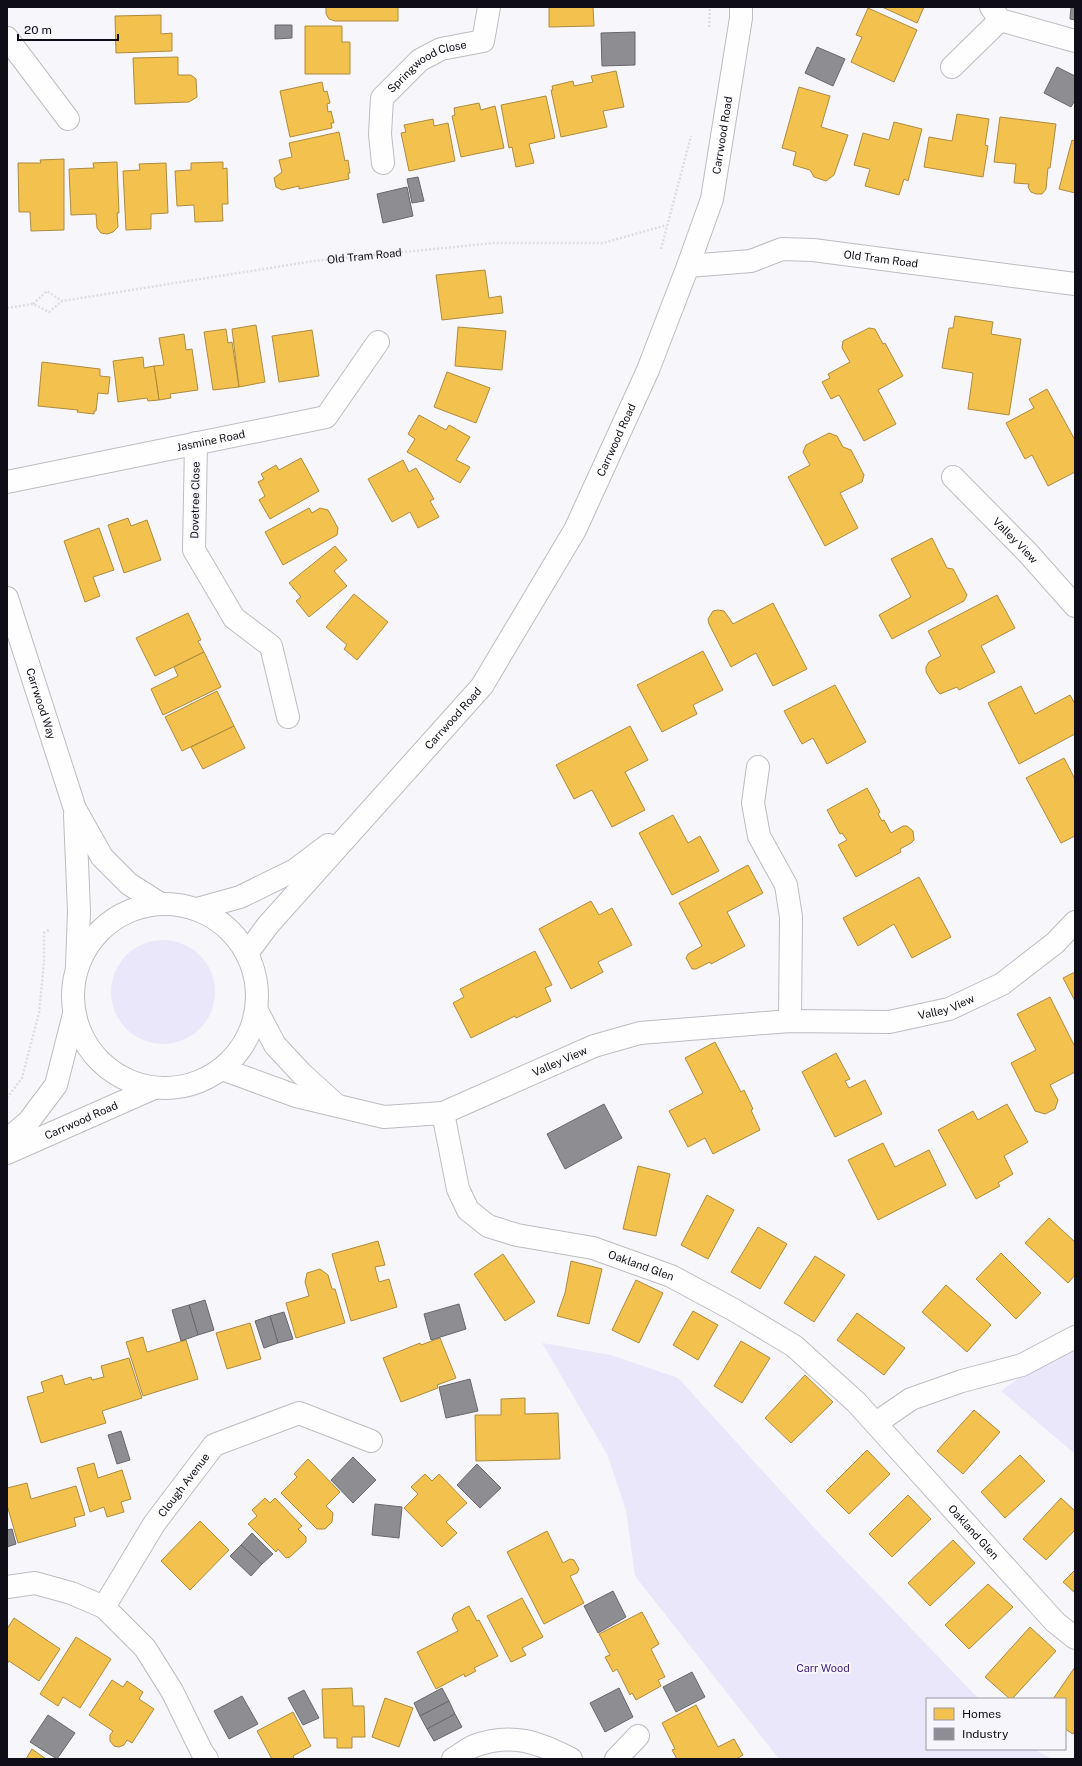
<svg xmlns="http://www.w3.org/2000/svg" width="1082" height="1766" viewBox="0 0 1082 1766" font-family="'Public Sans',sans-serif">
  <rect width="100%" height="100%" fill="#f7f6fb"/>
  <g fill="#ebe7fa">
    <circle cx="163" cy="992" r="52"/>
    <polygon points="1075,1338 1075,1454 1001,1391"/>
    <polygon points="542,1343 611,1355 678,1378 820,1534 979,1699 927,1699 927,1749 1034,1749 1052,1759 779,1759 635,1576 626,1510 607,1454"/>
  </g>
  <g fill="#f2c14e" stroke="#ae8b3e">
    <polygon points="326,7 398,7 398,21 335,21 329,19 326,14"/>
    <polygon points="549,7 593,7 594,26 549,27"/>
    <polygon points="882,7 924,7 917,23"/>
    <polygon points="868,8 917,30 894,82 851,62 862,37 856,35"/>
    <polygon points="161,15 161,34 172,33 172,51 116,53 115,16"/>
    <polygon points="305,26 342,26 342,42 350,42 350,74 305,74"/>
    <polygon points="178,57 178,75 191,75 196,79 197,97 189,102 135,104 133,58"/>
    <polygon points="616,71 624,107 603,111 607,127 561,137 551,90 553,90 552,86 573,81 574,86 593,82 591,76"/>
    <polygon points="322,82 324,92 327,91 330,103 327,104 328,112 331,111 334,123 331,123 332,128 290,137 280,91"/>
    <polygon points="799,87 830,96 821,127 848,135 834,175 826,181 814,177 810,170 793,165 796,152 782,148"/>
    <polygon points="546,96 555,138 529,144 534,163 516,167 512,147 509,148 501,105"/>
    <polygon points="479,103 481,110 495,106 504,148 461,157 452,116 455,115 454,108"/>
    <polygon points="957,114 989,119 985,145 988,146 983,177 924,167 929,137 952,141"/>
    <polygon points="1000,117 1056,124 1050,168 1048,168 1046,189 1042,194 1036,194 1031,192 1028,187 1029,184 1014,183 1016,164 994,162"/>
    <polygon points="433,119 434,126 448,123 455,161 409,171 401,133 406,132 404,125"/>
    <polygon points="894,122 922,129 908,181 904,179 899,195 865,186 870,169 854,165 863,133 889,140"/>
    <polygon points="339,132 345,161 348,160 350,173 348,173 349,179 299,189 299,186 282,190 276,187 274,178 282,172 279,160 292,157 289,143"/>
    <polygon points="1072,140 1075,141 1075,193 1059,189"/>
    <polygon points="64,159 64,230 31,231 30,212 19,212 18,163 41,163 40,160"/>
    <polygon points="117,162 119,213 117,213 118,227 113,232 107,234 101,233 97,228 96,214 71,215 69,169 94,168 93,163"/>
    <polygon points="223,162 223,169 227,168 228,204 222,204 223,221 195,222 194,205 177,206 175,171 191,170 191,163"/>
    <polygon points="166,163 168,213 151,214 151,229 126,230 123,171 140,170 139,164"/>
    <polygon points="485,270 489,298 501,296 503,313 442,320 436,275"/>
    <polygon points="955,316 993,322 991,334 1021,339 1009,415 968,409 973,373 942,368 949,328 953,328"/>
    <polygon points="256,325 265,382 239,387 232,329"/>
    <polygon points="458,327 506,331 502,370 455,366"/>
    <polygon points="869,328 875,329 883,344 885,343 903,376 878,390 896,424 864,441 839,395 831,399 822,382 830,378 828,374 850,362 842,348 843,341"/>
    <polygon points="226,329 228,343 232,342 239,387 213,390 204,332"/>
    <polygon points="312,330 319,376 279,382 272,336"/>
    <polygon points="184,334 186,350 192,349 198,390 170,394 171,398 159,400 154,366 164,365 159,338"/>
    <polygon points="143,357 144,368 154,366 159,400 148,401 147,398 118,402 113,361"/>
    <polygon points="42,362 100,369 100,376 110,377 108,394 98,393 96,411 94,411 94,414 77,412 78,410 38,406"/>
    <polygon points="447,372 490,388 476,423 434,407"/>
    <polygon points="1047,389 1075,440 1075,472 1048,486 1032,455 1025,459 1006,423 1034,408 1029,399"/>
    <polygon points="419,415 446,430 449,425 470,437 456,460 470,467 460,483 407,452 415,439 408,434"/>
    <polygon points="829,433 837,436 843,447 851,450 864,475 862,482 840,493 858,528 825,546 788,477 810,465 803,452 806,445"/>
    <polygon points="301,458 319,491 270,519 259,500 265,496 258,482 264,479 261,474 276,465 279,470"/>
    <polygon points="403,460 409,472 416,468 434,499 430,501 439,517 418,528 410,512 392,522 368,479"/>
    <polygon points="309,508 312,513 320,508 328,510 338,528 337,535 283,565 265,532"/>
    <polygon points="128,518 131,526 147,520 161,560 124,573 108,525"/>
    <polygon points="99,528 114,570 93,577 100,596 85,602 64,541"/>
    <polygon points="932,538 947,568 953,569 967,595 964,601 892,639 879,615 911,597 891,559"/>
    <polygon points="335,546 347,560 334,571 347,586 309,617 296,601 301,597 289,583"/>
    <polygon points="354,594 388,622 357,660 344,649 347,645 326,627"/>
    <polygon points="997,595 1015,628 981,646 995,672 959,690 957,687 940,694 937,691 926,672 926,667 929,662 941,656 928,631"/>
    <polygon points="773,603 807,669 773,686 756,653 731,667 709,624 708,619 713,611 718,610 724,611 727,615 733,624"/>
    <polygon points="188,613 201,640 198,641 204,652 155,676 136,638"/>
    <polygon points="703,651 723,690 693,705 697,714 662,732 637,685"/>
    <polygon points="204,652 221,687 163,715 151,689 178,676 174,667"/>
    <polygon points="835,685 866,742 827,764 813,738 802,744 784,711"/>
    <polygon points="1021,686 1035,714 1070,695 1075,704 1075,734 1019,764 988,703"/>
    <polygon points="217,691 234,726 182,751 165,717"/>
    <polygon points="234,726 245,748 203,769 191,747"/>
    <polygon points="630,726 648,760 625,772 645,810 612,827 592,790 574,799 556,765"/>
    <polygon points="1064,758 1075,779 1075,836 1061,843 1026,778"/>
    <polygon points="867,788 880,812 878,814 882,821 884,820 891,833 903,826 907,826 913,831 914,840 911,843 900,849 901,852 856,877 838,845 847,840 842,833 840,834 827,810"/>
    <polygon points="673,815 688,843 700,836 719,871 672,895 639,833"/>
    <polygon points="748,865 763,893 727,912 745,946 711,964 710,962 696,969 692,969 686,958 688,954 702,946 679,903"/>
    <polygon points="919,877 951,937 912,958 894,924 858,946 843,918"/>
    <polygon points="591,901 599,915 612,908 632,945 598,962 603,972 571,989 539,929"/>
    <polygon points="535,951 552,985 545,988 551,1001 516,1018 515,1016 471,1038 453,1003 464,997 460,989"/>
    <polygon points="1075,972 1075,1001 1063,978"/>
    <polygon points="1050,997 1075,1047 1075,1072 1050,1085 1058,1100 1055,1109 1045,1114 1035,1111 1011,1063 1036,1050 1017,1014"/>
    <polygon points="715,1042 741,1092 744,1090 753,1109 751,1110 760,1130 713,1154 705,1138 688,1147 669,1111 703,1093 685,1058"/>
    <polygon points="836,1053 850,1079 845,1081 849,1088 865,1080 882,1114 835,1137 802,1072"/>
    <polygon points="1007,1104 1028,1142 1004,1156 1013,1174 998,1183 1000,1186 976,1199 938,1130 973,1111 978,1120"/>
    <polygon points="883,1143 895,1167 929,1150 946,1185 878,1220 848,1160"/>
    <polygon points="638,1166 670,1174 656,1236 623,1229"/>
    <polygon points="707,1195 734,1210 708,1259 681,1245"/>
    <polygon points="1049,1218 1075,1242 1075,1275 1068,1283 1025,1243"/>
    <polygon points="758,1227 787,1244 760,1289 731,1272"/>
    <polygon points="378,1241 385,1265 375,1267 379,1282 389,1279 397,1307 351,1321 332,1254"/>
    <polygon points="1001,1253 1041,1293 1016,1319 976,1279"/>
    <polygon points="503,1254 535,1302 505,1321 474,1274"/>
    <polygon points="815,1256 845,1275 814,1322 784,1303"/>
    <polygon points="571,1261 602,1269 589,1324 557,1316 565,1293"/>
    <polygon points="320,1269 328,1275 332,1289 335,1289 345,1323 296,1338 286,1303 309,1296 305,1282 307,1273"/>
    <polygon points="636,1280 663,1293 639,1343 612,1330"/>
    <polygon points="946,1285 991,1325 967,1352 922,1312"/>
    <polygon points="693,1311 718,1325 698,1360 673,1345"/>
    <polygon points="857,1313 905,1348 884,1375 837,1340"/>
    <polygon points="250,1323 261,1359 227,1369 216,1333"/>
    <polygon points="143,1337 147,1352 186,1340 198,1379 143,1396 126,1342"/>
    <polygon points="440,1338 456,1378 437,1385 438,1388 401,1402 383,1358 420,1343 421,1345"/>
    <polygon points="741,1341 770,1358 742,1403 714,1386"/>
    <polygon points="129,1358 142,1398 102,1411 106,1423 41,1443 27,1397 44,1392 41,1382 62,1375 65,1385 91,1377 92,1380 104,1377 101,1366"/>
    <polygon points="805,1375 833,1402 791,1443 765,1418"/>
    <polygon points="525,1398 525,1414 558,1413 560,1459 476,1461 475,1415 501,1415 501,1399"/>
    <polygon points="974,1410 1000,1432 963,1474 937,1451"/>
    <polygon points="867,1450 890,1474 849,1514 826,1491"/>
    <polygon points="1020,1455 1045,1481 1005,1518 981,1492"/>
    <polygon points="308,1459 340,1492 326,1506 333,1513 332,1522 325,1529 317,1529 281,1493 297,1477 294,1474"/>
    <polygon points="94,1463 98,1478 122,1470 131,1499 121,1502 124,1512 107,1517 104,1507 90,1512 77,1468"/>
    <polygon points="425,1474 432,1481 439,1474 467,1503 446,1522 457,1533 442,1547 404,1508 418,1494 411,1487"/>
    <polygon points="27,1483 31,1499 76,1486 85,1515 74,1518 76,1526 18,1543 7,1505 7,1488"/>
    <polygon points="908,1495 931,1519 892,1557 869,1534"/>
    <polygon points="265,1498 270,1503 275,1498 302,1526 298,1529 306,1537 306,1542 290,1557 286,1558 278,1549 276,1552 248,1524 257,1516 252,1510"/>
    <polygon points="1061,1498 1075,1511 1075,1530 1046,1560 1023,1539"/>
    <polygon points="200,1521 229,1550 190,1590 161,1561"/>
    <polygon points="547,1531 563,1563 570,1559 574,1560 579,1569 577,1573 570,1576 584,1603 544,1624 507,1552"/>
    <polygon points="953,1540 975,1563 930,1606 908,1583"/>
    <polygon points="1075,1570 1075,1593 1063,1582"/>
    <polygon points="988,1584 1013,1607 969,1649 945,1625"/>
    <polygon points="522,1598 543,1637 522,1648 526,1655 511,1662 487,1616"/>
    <polygon points="469,1606 477,1621 479,1620 498,1656 474,1668 476,1671 465,1677 464,1674 436,1689 417,1652 458,1631 452,1619 454,1614"/>
    <polygon points="642,1612 659,1644 651,1649 665,1677 658,1680 661,1686 636,1700 632,1693 630,1695 617,1669 613,1672 605,1657 610,1655 599,1634"/>
    <polygon points="14,1618 60,1649 39,1681 9,1661 7,1664 7,1629"/>
    <polygon points="1030,1627 1056,1651 1012,1699 1010,1699 985,1677"/>
    <polygon points="76,1637 111,1659 80,1708 63,1697 58,1706 40,1694"/>
    <polygon points="1075,1667 1075,1730 1073,1734 1065,1729 1065,1699 1053,1699"/>
    <polygon points="112,1680 123,1687 127,1681 143,1692 139,1699 154,1709 132,1743 127,1740 124,1745 119,1747 114,1746 110,1741 110,1735 113,1731 89,1715"/>
    <polygon points="352,1688 353,1706 364,1706 365,1737 352,1737 352,1748 337,1748 337,1738 324,1738 322,1689"/>
    <polygon points="385,1698 413,1708 399,1747 372,1737"/>
    <polygon points="696,1705 718,1747 734,1739 743,1755 736,1759 677,1759 672,1750 675,1749 662,1723"/>
    <polygon points="293,1712 311,1746 293,1756 294,1759 272,1759 257,1731"/>
    <polygon points="32,1749 46,1759 26,1759"/>
  </g>
  <g fill="#8d8d92" stroke="#67676d">
    <polygon points="1071,7 1075,7 1075,20 1070,19"/>
    <polygon points="275,25 292,25 292,38 275,39"/>
    <polygon points="635,32 635,65 602,66 601,33"/>
    <polygon points="817,47 845,59 833,86 805,73"/>
    <polygon points="1057,67 1075,76 1075,100 1071,107 1044,93"/>
    <polygon points="418,177 424,201 412,203 407,179"/>
    <polygon points="407,187 413,216 383,223 377,194"/>
    <polygon points="604,1104 622,1138 565,1169 547,1134"/>
    <polygon points="205,1300 214,1330 198,1335 189,1305"/>
    <polygon points="459,1304 466,1329 431,1340 424,1314"/>
    <polygon points="189,1305 198,1335 181,1341 172,1310"/>
    <polygon points="284,1312 293,1339 278,1343 270,1316"/>
    <polygon points="270,1316 278,1343 264,1348 255,1321"/>
    <polygon points="470,1379 478,1411 446,1418 439,1387"/>
    <polygon points="121,1431 130,1460 117,1464 108,1435"/>
    <polygon points="353,1457 376,1480 353,1503 331,1480"/>
    <polygon points="477,1464 501,1488 480,1508 457,1485"/>
    <polygon points="375,1504 402,1507 399,1538 372,1535"/>
    <polygon points="12,1529 16,1544 7,1547 7,1530"/>
    <polygon points="252,1533 273,1554 262,1564 241,1545"/>
    <polygon points="241,1545 262,1564 251,1576 230,1556"/>
    <polygon points="613,1591 626,1617 598,1633 584,1606"/>
    <polygon points="692,1672 705,1697 676,1712 663,1687"/>
    <polygon points="442,1688 449,1701 420,1716 414,1703"/>
    <polygon points="619,1688 633,1717 605,1732 590,1703"/>
    <polygon points="304,1690 319,1718 303,1725 288,1698"/>
    <polygon points="242,1696 258,1724 229,1739 214,1711"/>
    <polygon points="449,1701 455,1714 427,1729 420,1716"/>
    <polygon points="455,1714 462,1727 434,1741 427,1729"/>
    <polygon points="48,1715 75,1733 57,1759 30,1742"/>
  </g>
  <g fill="none" stroke-linecap="round" stroke-linejoin="round">
    <g stroke="#bdbcc3" stroke-width="24">
      <g id="street">
        <polyline points="991,7 1000,20 1075,41"/>
        <polyline points="7,38 68,119"/>
        <polyline points="952,67 1000,20"/>
        <path id="s2" d="M383 163 380 134 382 98 420 60 441 49 483 41 489 7"/>
        <path id="s3" d="M688 266 751 261 782 249 813 250 1075 284"/>
        <polyline points="196,443 194,550 234,618 271,646 288,717"/>
        <path id="s4" d="M953 477 1028 553 1075 606"/>
        <path id="s5" d="M7 482 326 417 378 342"/>
        <path id="s6" d="M7 598 75 809 102 857 129 884 159 903"/>
        <polyline points="758,767 753,803 759,836 786,885 791,917 790,1021"/>
        <polyline points="75,815 79,911 77,967"/>
        <polyline points="257,1011 275,1045 301,1073 335,1104"/>
        <path id="s7" d="M222 1069 296 1096 384 1117 443 1113 594 1046 640 1033 790 1021 889 1022 949 1009 1002 984 1055 943 1075 922"/>
        <path id="s8" d="M443 1113 458 1189 468 1210 488 1226 517 1235 593 1248 671 1276 734 1310 794 1346 856 1402 1055 1622 1075 1638"/>
        <polyline points="876,1423 911,1399 962,1381 1022,1365 1075,1337"/>
        <polyline points="7,1587 35,1583 71,1593 104,1607 145,1648 172,1691 202,1752 207,1759"/>
        <path id="s9" d="M104 1607 154 1524 214 1445 299 1413 371 1441"/>
        <path d="M453 1759C460 1755 467 1749 474 1746 511 1732 538 1742 571 1759"/>
        <polyline points="616,1759 638,1736"/>
      </g>
    </g>
    <g stroke="#bdbcc3" stroke-width="24">
      <g id="secondary">
        <circle cx="165" cy="996" r="92"/>
        <polyline points="197,909 240,897 295,870 328,845"/>
        <path id="s10" d="M248 952 268 925 482 686 575 530 648 370 688 266 712 199 741 18V7"/>
        <polyline points="7,1140 29,1121 56,1085 74,1014"/>
        <path id="s11" d="M7 1153 154 1088"/>
      </g>
    </g>
    <g stroke="#dedddf" stroke-width="2.5" stroke-dasharray="2 2" stroke-linecap="butt">
      <polyline points="709,27 710,7"/>
      <polyline points="661,249 691,136"/>
      <polyline points="33,304 47,291 62,301"/>
      <path id="s1" d="M7 308 33 304 49 312 62 301 314 261 494 243H603L667 225"/>
      <polyline points="7,1098 22,1078 39,1013 44,962 44,933 50,929"/>
    </g>
    <use href="#street" stroke="#fefefe" stroke-width="22"/>
    <use href="#secondary" stroke="#fefefe" stroke-width="22"/>
  </g>
  <g text-anchor="middle" dominant-baseline="central" stroke-width="4" stroke-linejoin="round" paint-order="stroke">
    <g font-size="11" fill="#0f0d18" stroke="#f6f5fc">
      <text stroke="none"><textPath href="#s2" startOffset="122">Springwood Close</textPath></text>
      <text stroke="none"><textPath href="#s10" startOffset="959">Carrwood Road</textPath></text>
      <text stroke="none"><textPath href="#s1" startOffset="367">Old Tram Road</textPath></text>
      <text stroke="none"><textPath href="#s3" startOffset="196">Old Tram Road</textPath></text>
      <text stroke="none"><textPath href="#s5" startOffset="208">Jasmine Road</textPath></text>
      <text stroke="none"><textPath href="#s10" startOffset="635">Carrwood Road</textPath></text>
      <text transform="translate(195 500) rotate(-89)">Dovetree Close</text>
      <text stroke="none"><textPath href="#s4" startOffset="89">Valley View</textPath></text>
      <text stroke="none"><textPath href="#s6" startOffset="111">Carrwood Way</textPath></text>
      <text stroke="none"><textPath href="#s10" startOffset="311">Carrwood Road</textPath></text>
      <text stroke="none"><textPath href="#s7" startOffset="750">Valley View</textPath></text>
      <text stroke="none"><textPath href="#s7" startOffset="356">Valley View</textPath></text>
      <text stroke="none"><textPath href="#s11" startOffset="81">Carrwood Road</textPath></text>
      <text stroke="none"><textPath href="#s8" startOffset="285">Oakland Glen</textPath></text>
      <text stroke="none"><textPath href="#s9" startOffset="146">Clough Avenue</textPath></text>
      <text stroke="none"><textPath href="#s8" startOffset="717">Oakland Glen</textPath></text>
    </g>
    <g font-size="11" fill="#41217a" stroke="#f6f5fc">
      <text x="823" y="1668">Carr Wood</text>
    </g>
  </g>
  <rect width="1082" height="1766" fill="none" stroke="#0f0d18" stroke-width="16"/>
  <rect x="926" y="1698" width="140" height="52" fill="#f6f5fc" stroke="#9a98a1"/>
  <rect x="934" y="1708" width="20" height="12" fill="#f2c14e" stroke="#9a98a1"/>
  <text x="962" y="1718" font-size="12" fill="#0f0d18">Homes</text>
  <rect x="934" y="1728" width="20" height="12" fill="#8d8d92" stroke="#9a98a1"/>
  <text x="962" y="1738" font-size="12" fill="#0f0d18">Industry</text>
  <path d="M18 34v6h100v-6" fill="none" stroke="#0f0d18" stroke-width="2"/>
  <text x="24" y="34" font-size="12" fill="#0f0d18" stroke="#f6f5fc" stroke-width="3" paint-order="stroke">20 m</text>
</svg>
